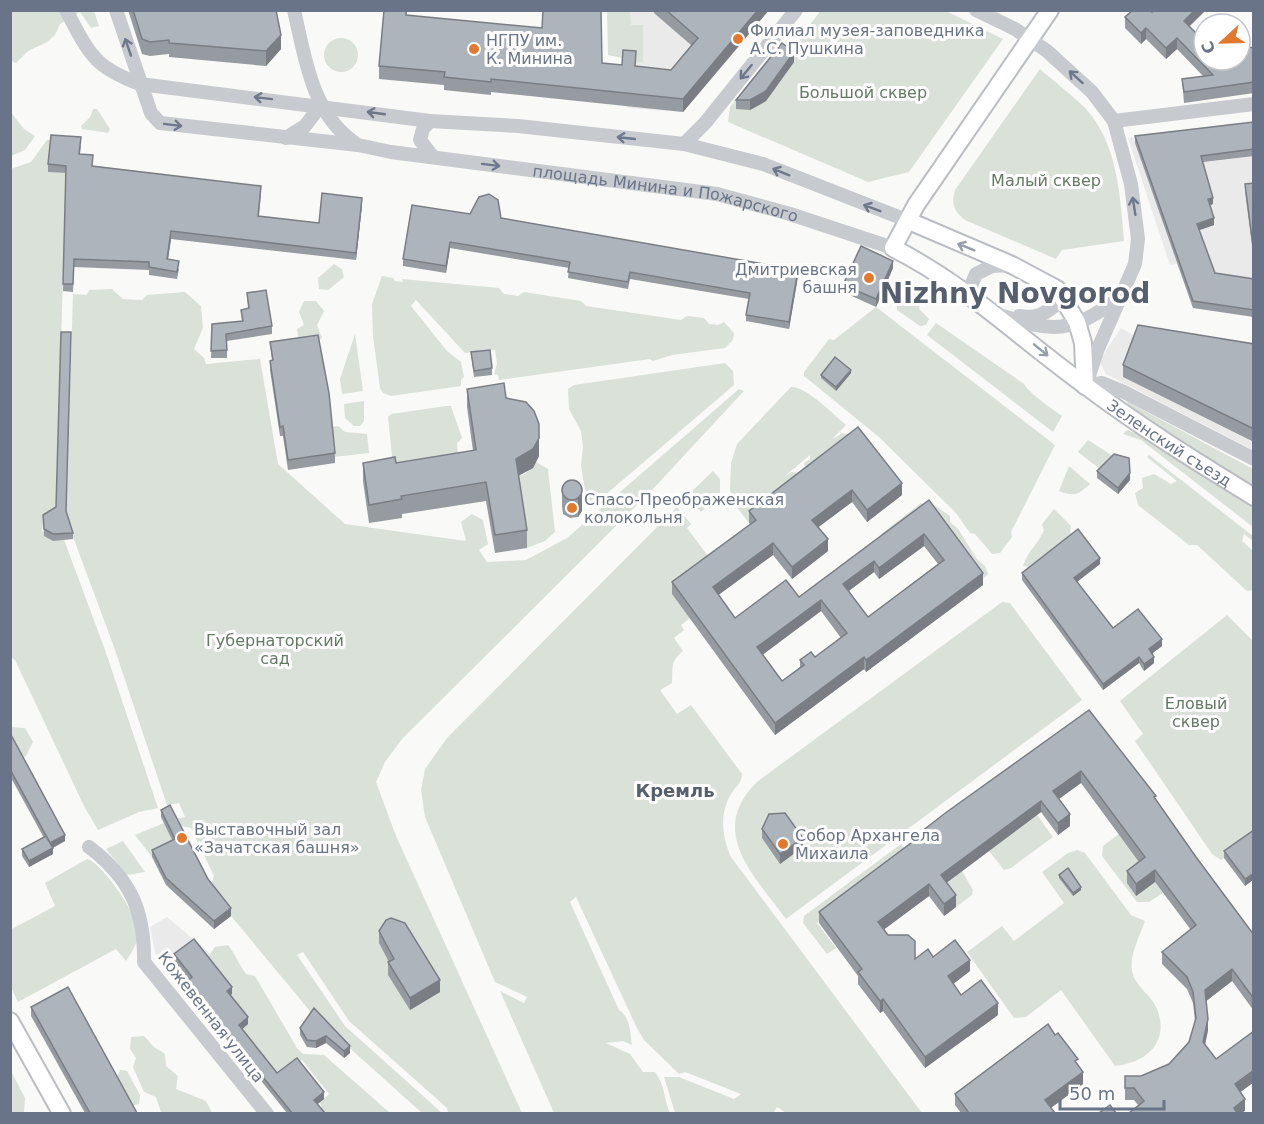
<svg xmlns="http://www.w3.org/2000/svg" width="1264" height="1124" viewBox="0 0 1264 1124" font-family="'DejaVu Sans',sans-serif">
  <rect width="100%" height="100%" fill="#f9f9f7"/>
  <g fill="#eaeaea">
    <polygon points="630,11 728,11 754,30 683,112 627,108 630,79"/>
    <polygon points="1253,120 1253,317 1193,308 1177,264 1170,265 1128,138"/>
    <polygon points="1121,328 1138,338 1253,358 1253,450 1106,374 1101,364 1101,358"/>
    <polygon points="167,917 225,966 265,1064 254,1073 155,953 150,927"/>
  </g>
  <g fill="#dae1d8">
    <polygon points="10,11 94,11 99,26 91,28 80,12 60,24 55,35 47,42 28,51 16,63 11,61"/>
    <polygon points="607,11 630,11 631,25 643,25 643,62 628,62 627,59 608,55"/>
    <polygon points="817,11 946,11 1003,39 909,172 868,182 728,122 730,107 781,43 791,49 819,13"/>
    <circle cx="341" cy="55" r="17"/>
    <path d="M1040 69C1055 82 1072 95 1086 109 1118 144 1120 197 1124 241L1062 250 1056 259 965 220C954 212 951 203 955 190Z"/>
    <polygon points="93,109 97,109 110,129 108,133 82,129 81,126 90,117"/>
    <polygon points="10,111 24,129 35,136 25,150 11,156"/>
    <polygon points="47,140 51,140 49,172 66,173 56,515 43,522 42,531 53,541 63,537 105,650 158,808 139,812 98,830 84,806 15,660 11,657 11,169 31,162"/>
    <polygon points="334,264 342,269 344,277 328,290 319,289 318,278"/>
    <polygon points="382,276 393,278 395,281 403,282 402,279 499,288 504,294 518,296 524,292 581,301 586,306 681,320 687,316 704,318 709,324 718,325 724,322 734,333 733,340 725,348 672,355 653,361 650,359 499,380 498,375 494,374 497,364 495,350 465,353 416,300 411,306 447,351 461,362 464,377 461,380 461,386 391,396 383,393 380,388 373,336 372,304"/>
    <polygon points="112,289 123,299 142,300 147,295 185,292 201,306 203,328 194,349 204,358 206,364 260,359 278,464 345,524 466,541 461,522 472,514 483,520 488,544 479,550 487,562 526,560 567,538 739,389 744,391 652,490 402,739 385,762 376,782 396,836 522,1113 448,1113 447,1108 349,1021 303,952 297,955 345,1026 442,1113 422,1113 314,1016 231,916 211,884 214,876 191,828 176,825 173,819 185,817 179,803 167,805 114,647 66,518 73,294 87,295 89,290"/>
    <polygon points="906,289 916,289 921,298 919,309 929,319 926,325 920,326 897,310 897,302 904,299"/>
    <polygon points="304,301 316,301 324,311 317,325 322,338 315,343 299,343 297,329 304,325 299,312"/>
    <polygon points="876,307 1055,445 1011,532 1012,537 1000,553 992,554 975,534 970,533 956,513 879,437 804,376 804,372 829,339 834,340"/>
    <path d="M936 323 1024 384C1029 393 1052 409 1062 416L1053 432 927 335Z"/>
    <polygon points="355,334 363,391 342,394 340,379"/>
    <polygon points="725,363 733,371 734,385 597,502 587,501 581,466 583,446 581,431 569,409 568,389 574,385"/>
    <path d="M791 387C806 386 834 415 846 425L832 439 843 433 850 435 806 470 804 463 810 459V455L784 477 792 472 798 473 774 503 749 523 732 501 730 489 731 463 737 444Z"/>
    <polygon points="364,401 364,421 360,426 354,426 345,418 344,404"/>
    <polygon points="1128,402 1253,469 1253,488 1127,404"/>
    <polygon points="446,406 451,406 462,438 457,443 458,455 393,466 388,417 391,414"/>
    <polygon points="338,426 345,432 367,434 369,453 334,457 330,427"/>
    <polygon points="1127,430 1146,437 1253,506 1253,527 1141,440 1123,434"/>
    <polygon points="1088,440 1119,460 1104,472 1078,452"/>
    <polygon points="1149,455 1253,536 1253,541 1244,534 1242,541 1253,551 1253,590 1247,591 1197,545 1189,545 1138,505 1135,493 1143,488 1142,478 1154,474 1171,484 1177,481 1147,457"/>
    <polygon points="536,462 548,469 555,532 545,541 527,548 516,477 525,474"/>
    <path d="M1069 466 1090 484C1078 495 1074 497 1059 491Z"/>
    <polygon points="713,471 720,479 720,493 701,512 687,496"/>
    <polygon points="928,501 950,516 950,522 958,529 977,559 985,566 988,574 984,578 941,536 887,542 881,534 921,503 931,512"/>
    <path d="M677 507 691 524 687 528 714 564 672 594 690 618 681 625 684 630 674 638 683 651C670 661 673 668 672 683L660 690 677 714 691 705 742 774C742 783 736 786 731 794 719 814 722 837 731 857L922 1113 788 1114 777 1107 773 1113H675L664 1077H679L734 1099 741 1094 685 1072 679 1074 644 1040 637 1028 576 897 570 902 619 1010C631 1018 630 1033 632 1045L623 1041 606 1043 630 1054 643 1072H655C666 1087 663 1097 670 1113H554L500 991 524 1003 527 997 495 982 425 817 421 790 425 769 447 738Z"/>
    <path d="M1054 509 1071 526 1070 532 1074 538 1022 580 1028 567 1023 566C1029 549 1037 546 1044 530L1042 524Z"/>
    <path d="M1002 602 1010 603 1015 610 1082 700 786 919C754 875 706 831 758 781Z"/>
    <polygon points="1227,615 1253,641 1253,837 1221,860 1212,854 1135,741 1143,734 1120,701"/>
    <polygon points="11,727 25,728 33,742 26,756 17,758 11,747"/>
    <polygon points="1037,815 1053,837 1011,868 1004,870 989,851"/>
    <polygon points="164,823 175,846 152,857 135,835"/>
    <polygon points="1119,834 1145,869 1136,895 1155,882 1163,893 1149,902 1137,902 1102,856 1103,846"/>
    <polygon points="123,841 145,872 127,875 106,849"/>
    <polygon points="901,844 909,854 817,923 836,948 827,954 803,923 804,916"/>
    <path d="M1077 850 1085 853 1131 915 1145 921C1140 935 1129 956 1132 971 1135 987 1152 995 1157 1009 1170 1043 1146 1063 1115 1066L1061 990 1026 1017 1014 1018 967 952 1002 926 1014 941 1064 903 1042 872 1068 853Z"/>
    <path d="M87 859C102 863 137 914 138 930 139 942 132 952 126 961L116 949 18 1002 11 987 10 930 55 906 45 883Z"/>
    <polygon points="962,871 973,890 972,895 956,907 941,887"/>
    <path d="M228 945C236 955 239 965 246 974L255 976 297 1048 303 1054 324 1055 390 1113H323L320 1102 329 1094 302 1060 267 1088 254 1073 256 1071 229 1013C240 981 220 981 208 957L215 947Z"/>
    <polygon points="144,1036 154,1047 165,1054 166,1066 178,1076 176,1089 206,1101 212,1113 161,1112 156,1097 144,1092 133,1067 136,1058 130,1049 131,1037"/>
    <polygon points="120,1070 127,1071 140,1095 139,1104 130,1106 116,1079"/>
    <polygon points="11,1071 25,1098 24,1113 11,1113"/>
  </g>
  <g fill="none" stroke-linecap="round" stroke-linejoin="round">
    <g stroke="#babdc2" stroke-width="20">
      <g id="major">
        <path id="s2" d="M1050 10 916 205 893 248C968 286 1019 338 1086 386 1139 426 1197 462 1254 497"/>
        <polyline points="909,221 1012,265 1057,289 1077,322 1083,343 1085,386"/>
        <polyline points="10,1021 62,1114"/>
      </g>
    </g>
    <g stroke="#c7cace" stroke-width="14">
      <path d="M66 10C89 53 93 67 140 84L430 121 518 126 684 144 763 164 909 221"/>
      <path id="s1" d="M116 10 151 113 160 123 358 145 391 152 717 194 790 214 893 248"/>
      <path d="M294 10C305 58 312 114 355 143"/>
      <polyline points="976,10 1015,29 1047,51 1092,92 1114,121 1131,184 1138,239 1135,264 1097,351 1087,382"/>
      <polyline points="430,121 423,129 420,140 433,157"/>
      <polyline points="1114,121 1254,104"/>
      <polyline points="286,138 305,126 321,105"/>
      <polyline points="684,144 705,123 796,10"/>
      <polyline points="968,293 976,274 992,266 1010,265"/>
      <path d="M996 314C1056 333 1069 334 1121 297"/>
      <path d="M1019 316C1035 318 1043 316 1055 305L1057 289"/>
      <polyline points="1085,386 1102,383 1124,392 1254,459"/>
      <path d="M89 847C130 878 145 911 144 962L267 1114"/>
    </g>
    <use href="#major" stroke="#fff" stroke-width="16"/>
  </g>
  <g fill="#969ba2" fill-rule="evenodd">
    <polygon points="128,10 276,10 281,49 266,66 169,57 169,54 150,56 142,54"/>
    <polygon points="384,10 407,10 407,15 602,63 671,70 691,45 654,13 654,10 769,10 683,112 491,92 491,95 444,90 444,85 379,79 379,66"/>
    <polygon points="1206,10 1190,26 1204,60 1254,48 1254,93 1184,103 1182,79 1204,77 1177,49 1166,59 1146,39 1141,44 1125,28 1125,17 1152,12"/>
    <polygon points="794,62 766,101 750,110 736,109 736,100"/>
    <polygon points="1254,122 1254,156 1203,162 1213,204 1210,205 1214,225 1199,230 1215,273 1254,279 1254,317 1193,308 1135,143 1135,136"/>
    <polygon points="81,145 80,154 93,166 261,194 259,216 319,223 362,205 356,260 171,239 168,259 179,269 177,279 149,275 149,270 74,267 73,292 63,291 66,173 48,172 48,164"/>
    <polygon points="1254,183 1254,261 1245,191 1245,184"/>
    <polygon points="501,218 798,276 789,329 746,321 746,315 749,299 630,279 628,289 568,278 569,268 450,248 446,273 403,266 403,259"/>
    <polygon points="893,268 876,307 843,292 843,285"/>
    <polygon points="247,293 272,326 272,334 227,341 227,358 211,358 212,324 242,321 241,310 248,309"/>
    <polygon points="270,342 335,453 335,463 288,470 283,436 280,436 270,370 270,361 272,361"/>
    <polygon points="1254,344 1254,442 1123,377 1123,365"/>
    <polygon points="471,352 492,368 492,375 474,377"/>
    <polygon points="851,373 836,391 821,378 821,375"/>
    <polygon points="467,389 506,398 539,456 533,468 518,476 527,530 527,548 495,553 486,501 402,514 402,518 369,523 363,481 363,463 396,463 473,451 467,407"/>
    <path d="M858 427 902 495 867 522 852 502 818 527 828 551 792 579 773 555 718 595 735 618 799 597 929 500 983 585 866 672 864 669 775 735 672 594V582L751 525 749 523V511ZM924 546 938 564 868 617 849 591 874 572 879 579ZM821 611 841 638 815 657 800 660V667L782 681 762 655Z"/>
    <polygon points="1097,471 1130,480 1118,494 1097,478"/>
    <polygon points="575,480 582,511 578,517 570,518 563,514 562,506 562,487"/>
    <polygon points="66,512 73,533 73,539 53,541 44,536 43,515"/>
    <polygon points="1100,564 1077,582 1113,628 1162,646 1152,653 1154,663 1144,671 1139,663 1103,690 1022,580 1022,573"/>
    <polygon points="1089,710 1156,800 1196,857 1254,935 1254,1011 1232,981 1206,1001 1208,1030 1205,1045 1216,1059 1254,1031 1254,1082 1240,1092 1245,1111 1138,1105 1134,1100 1125,1100 1125,1076 1141,1076 1169,1064 1189,1042 1195,1021 1193,1003 1187,989 1162,964 1162,952 1191,930 1155,882 1136,896 1127,883 1127,871 1139,862 1081,783 1059,799 1070,826 1058,835 1041,812 946,883 956,907 944,916 929,896 884,929 888,935 915,959 933,957 970,971 953,984 961,995 998,1015 925,1068 883,1011 880,1013 858,984 858,976 819,923 819,912 917,838 917,835"/>
    <polygon points="10,733 65,841 53,848 53,854 29,867 22,856 22,849 44,838 10,776"/>
    <polygon points="161,810 208,879 231,916 214,929 166,885 152,857 152,850 172,840 161,817"/>
    <polygon points="762,829 803,847 780,864 762,838"/>
    <polygon points="1254,830 1254,879 1245,886 1224,858 1224,851"/>
    <polygon points="1059,875 1081,890 1073,896 1059,878"/>
    <polygon points="379,931 440,992 410,1010 388,975 388,962 389,962 379,943"/>
    <polygon points="174,954 232,994 230,995 248,1024 242,1029 277,1073 324,1099 317,1104 325,1113 287,1113 254,1072 185,990 185,983 189,980 174,961"/>
    <polygon points="31,1007 137,1113 85,1113 31,1016"/>
    <polygon points="314,1008 350,1053 344,1058 326,1043 316,1048 307,1047 300,1035 300,1028"/>
    <polygon points="1078,1065 1083,1084 1051,1108 1055,1113 961,1113 955,1105 955,1094"/>
  </g>
  <g fill="#7a7e84">
    <polygon points="758,10 769,10 683,112 683,99"/>
    <polygon points="1195,10 1206,10 1184,31 1184,21"/>
    <polygon points="1146,28 1146,39 1141,44 1141,33"/>
    <polygon points="281,35 281,49 266,66 266,51"/>
    <polygon points="1177,38 1177,49 1166,59 1166,48"/>
    <polygon points="794,52 794,62 766,101 750,110 750,100"/>
    <polygon points="362,198 362,205 356,260 356,253"/>
    <polygon points="1213,198 1213,204 1208,206 1208,199"/>
    <polygon points="1214,218 1214,225 1197,231 1197,224"/>
    <polygon points="171,231 171,239 167,266 167,259"/>
    <polygon points="450,242 450,248 446,273 446,266"/>
    <polygon points="893,261 893,268 876,307 876,299"/>
    <polygon points="798,270 798,276 789,329 789,322"/>
    <polygon points="851,370 851,373 836,391 836,387"/>
    <polygon points="539,424 539,456 533,468 516,477 516,459"/>
    <polygon points="1130,473 1130,480 1118,494 1118,488"/>
    <polygon points="902,483 902,495 867,522 867,510"/>
    <polygon points="852,490 852,502 812,532 812,520"/>
    <polygon points="582,492 582,511 578,517 578,499"/>
    <polygon points="924,534 924,546 879,579 879,568"/>
    <polygon points="828,539 828,551 792,579 792,567"/>
    <polygon points="773,543 773,555 713,599 713,587"/>
    <polygon points="1100,558 1100,564 1074,584 1074,578"/>
    <polygon points="874,561 874,572 843,595 843,584"/>
    <polygon points="983,573 983,585 866,672 866,660"/>
    <polygon points="821,600 821,611 757,659 757,647"/>
    <polygon points="1162,639 1162,646 1149,656 1149,649"/>
    <polygon points="864,657 864,669 775,735 775,723"/>
    <polygon points="1139,657 1139,663 1103,690 1103,684"/>
    <polygon points="1154,657 1154,663 1144,671 1144,664"/>
    <polygon points="1081,771 1081,783 1053,803 1053,791"/>
    <polygon points="1041,801 1041,812 941,887 941,875"/>
    <polygon points="1070,814 1070,826 1058,835 1058,823"/>
    <polygon points="65,835 65,841 50,849 50,843"/>
    <polygon points="803,838 803,847 780,864 780,854"/>
    <polygon points="53,848 53,854 29,867 29,861"/>
    <polygon points="1155,870 1155,882 1136,896 1136,884"/>
    <polygon points="1254,873 1254,879 1245,886 1245,879"/>
    <polygon points="929,884 929,896 878,934 878,922"/>
    <polygon points="1081,887 1081,890 1073,896 1073,893"/>
    <polygon points="956,895 956,907 944,916 944,904"/>
    <polygon points="231,908 231,916 214,929 214,921"/>
    <polygon points="970,960 970,971 948,988 948,976"/>
    <polygon points="1232,969 1232,981 1205,1002 1205,990"/>
    <polygon points="440,980 440,992 410,1010 410,998"/>
    <polygon points="232,987 232,994 227,998 227,991"/>
    <polygon points="883,999 883,1011 880,1013 880,1001"/>
    <polygon points="998,1003 998,1015 925,1068 925,1057"/>
    <polygon points="248,1017 248,1024 239,1032 239,1025"/>
    <polygon points="1208,1019 1208,1030 1203,1054 1203,1042"/>
    <polygon points="326,1036 326,1043 316,1048 316,1041"/>
    <polygon points="350,1046 350,1053 344,1058 344,1051"/>
    <polygon points="1254,1070 1254,1082 1235,1096 1235,1084"/>
    <polygon points="1083,1072 1083,1084 1045,1112 1045,1100"/>
    <polygon points="324,1092 324,1099 314,1107 314,1100"/>
    <polygon points="1245,1099 1245,1111 1241,1113 1234,1113 1234,1108"/>
  </g>
  <g fill="#aeb4bc" stroke="#7a7e84" stroke-width="1.5" fill-rule="evenodd">
    <polygon points="133,10 276,10 281,35 266,51 169,43 169,40 150,42 142,39"/>
    <polygon points="384,10 406,10 406,15 542,28 543,10 601,10 602,63 622,65 623,50 636,51 635,66 671,70 698,38 666,10 758,10 683,99 491,79 491,82 444,77 445,72 379,66"/>
    <polygon points="1133,10 1150,10 1152,12 1153,10 1195,10 1184,21 1204,41 1204,60 1240,60 1240,45 1254,48 1254,82 1184,92 1182,79 1213,75 1177,38 1166,48 1146,28 1141,33 1125,17"/>
    <polygon points="782,43 794,52 766,91 750,100 736,100"/>
    <polygon points="1254,122 1254,149 1201,156 1213,198 1208,199 1214,218 1197,224 1215,273 1254,279 1254,310 1193,301 1135,136"/>
    <polygon points="51,135 81,137 79,154 93,155 92,166 261,186 258,216 319,223 322,193 362,198 356,253 171,231 167,259 179,261 177,272 149,267 149,262 74,259 73,284 63,284 66,166 48,164"/>
    <polygon points="1254,183 1254,254 1245,184"/>
    <polygon points="489,194 498,200 501,218 798,270 789,322 746,315 750,293 630,272 628,282 568,272 570,262 450,242 446,266 403,259 412,205 470,214 479,197"/>
    <polygon points="861,246 893,261 876,299 843,285"/>
    <polygon points="266,290 272,326 226,334 227,350 211,351 212,324 243,321 241,310 249,308 247,293"/>
    <polygon points="1138,325 1254,344 1254,429 1123,365"/>
    <polygon points="61,332 71,332 66,511 73,533 53,534 44,529 43,515 56,507"/>
    <polygon points="318,335 329,393 335,453 288,460 283,426 280,427 270,361 273,360 270,342"/>
    <polygon points="490,350 492,368 474,371 471,352"/>
    <polygon points="835,357 851,370 836,387 821,375"/>
    <polygon points="504,383 506,398 526,402 534,411 539,424 539,438 533,449 516,459 527,530 495,535 486,482 401,496 402,499 369,505 363,463 395,457 396,463 476,450 467,389"/>
    <path d="M858 427 902 483 867 510 852 490 812 520 828 539 792 567 773 543 713 587 735 618 786 580 799 597 929 500 983 573 866 660 864 657 775 723 672 582 756 520 749 511ZM924 534 944 560 868 617 843 584 874 561 879 568ZM821 600 847 633 815 657 811 652 800 660 804 665 782 681 757 647Z"/>
    <polygon points="1114,454 1129,458 1130,473 1118,488 1097,471"/>
    <circle cx="572" cy="490" r="10"/>
    <polygon points="1078,529 1100,558 1074,578 1113,628 1138,609 1162,639 1149,649 1154,657 1144,664 1139,657 1103,684 1022,573"/>
    <polygon points="1089,710 1156,796 1154,797 1196,857 1254,935 1254,999 1232,969 1205,990 1208,1019 1203,1042 1216,1059 1254,1031 1254,1070 1235,1084 1245,1099 1234,1108 1237,1113 1129,1113 1144,1101 1134,1088 1125,1088 1125,1076 1141,1076 1169,1064 1189,1042 1196,1018 1193,992 1187,977 1162,952 1196,925 1155,870 1136,884 1127,871 1145,857 1081,771 1053,791 1070,814 1058,823 1041,801 941,875 956,895 944,904 929,884 878,922 888,935 908,935 915,941 915,959 928,949 933,957 955,940 970,960 948,976 961,995 981,980 998,1003 925,1057 883,999 880,1001 858,972 862,969 819,912 919,837 917,835 944,814"/>
    <polygon points="10,733 65,835 50,843 10,769"/>
    <polygon points="170,805 208,879 231,908 214,921 166,878 152,850 175,839 161,810"/>
    <polygon points="785,813 803,838 780,854 762,829 769,814"/>
    <polygon points="1254,830 1254,873 1245,879 1224,851"/>
    <polygon points="46,836 53,848 29,861 22,849"/>
    <polygon points="1068,868 1081,887 1073,893 1059,875"/>
    <polygon points="391,918 405,923 440,980 410,998 388,962 394,959 379,931 386,920"/>
    <polygon points="194,939 232,987 227,991 248,1017 239,1025 277,1073 297,1058 324,1092 314,1100 325,1113 292,1113 254,1066 185,983 192,977 174,954"/>
    <polygon points="68,987 137,1113 90,1113 31,1007"/>
    <polygon points="314,1008 350,1046 344,1051 326,1036 316,1041 307,1040 300,1028"/>
    <polygon points="1048,1024 1055,1035 1058,1033 1078,1059 1075,1061 1083,1072 1045,1100 1055,1113 969,1113 955,1094"/>
    <polygon points="1110,1105 1116,1113 1099,1113"/>
  </g>
  <defs><path id="oneway-shaft" d="M-6 0H5M1.5-3L5.5 0L1.5 3" fill="none" stroke-width="1.6" stroke-linecap="round" stroke-linejoin="round" transform="scale(1.5)"/></defs>
  <g stroke="#6e788c">
    <use href="#oneway-shaft" transform="translate(128 47) rotate(-109)"/>
    <use href="#oneway-shaft" transform="translate(746 72) rotate(129)"/>
    <use href="#oneway-shaft" transform="translate(1076 77) rotate(-138)"/>
    <use href="#oneway-shaft" transform="translate(263 98) rotate(-173)"/>
    <use href="#oneway-shaft" transform="translate(376 113) rotate(-172)"/>
    <use href="#oneway-shaft" transform="translate(173 125) rotate(7)"/>
    <use href="#oneway-shaft" transform="translate(626 138) rotate(-174)"/>
    <use href="#oneway-shaft" transform="translate(491 165) rotate(7)"/>
    <use href="#oneway-shaft" transform="translate(781 172) rotate(-158)"/>
    <use href="#oneway-shaft" transform="translate(1134 206) rotate(-99)"/>
    <use href="#oneway-shaft" transform="translate(872 208) rotate(-159)"/>
  </g>
  <g stroke="#969eac">
    <use href="#oneway-shaft" transform="translate(966 247) rotate(-158)"/>
    <use href="#oneway-shaft" transform="translate(1041 350) rotate(39)"/>
  </g>
  <g fill="#e2792e" stroke="#fff" stroke-width="2">
    <circle cx="738" cy="39" r="6"/>
    <circle cx="474" cy="49" r="6"/>
    <circle cx="869" cy="278" r="6"/>
    <circle cx="572" cy="508" r="6"/>
    <circle cx="182" cy="838" r="6"/>
    <circle cx="783" cy="844" r="6"/>
  </g>
  <g text-anchor="middle" dominant-baseline="central" stroke-width="6" stroke-linejoin="round" paint-order="stroke">
    <g font-size="16" fill="#697488" stroke="#fff" text-anchor="start">
      <text x="750" y="30">Филиал музея-заповедника<tspan x="750" dy="18">А.С. Пушкина</tspan></text>
      <text x="486" y="40">НГПУ им.<tspan x="486" dy="18">К. Минина</tspan></text>
      <text x="857" y="269" text-anchor="end">Дмитриевская<tspan x="857" dy="18">башня</tspan></text>
      <text x="584" y="499">Спасо-Преображенская<tspan x="584" dy="18">колокольня</tspan></text>
      <text x="194" y="829">Выставочный зал<tspan x="194" dy="18">«Зачатская башня»</tspan></text>
      <text x="795" y="835">Собор Архангела<tspan x="795" dy="18">Михаила</tspan></text>
    </g>
    <g font-size="16" fill="#647a63" stroke="#fff">
      <text x="863" y="92">Большой сквер</text>
      <text x="1046" y="180">Малый сквер</text>
      <text x="275" y="640">Губернаторский<tspan x="275" dy="18">сад</tspan></text>
      <text x="1196" y="703">Еловый<tspan x="1196" dy="18">сквер</tspan></text>
    </g>
    <g font-size="16" fill="#697488" stroke="#fff">
      <text stroke="none"><textPath href="#s1" startOffset="633">площадь Минина и Пожарского</textPath></text>
      <text stroke="none"><textPath href="#s2" startOffset="624">Зеленский съезд</textPath></text>
      <text transform="translate(211 1017) rotate(52)">Кожевенная улица</text>
    </g>
    <g font-size="18" font-weight="bold" fill="#565f6d" stroke="#fff">
      <text x="675" y="790">Кремль</text>
    </g>
    <g font-size="28" font-weight="bold" fill="#565f6d" stroke="#fff">
      <text x="1015" y="293">Nizhny Novgorod</text>
    </g>
  </g>
  <rect width="1264" height="1124" fill="none" stroke="#697488" stroke-width="24"/>
  <g transform="translate(1222 42) rotate(248)"><circle r="28" fill="#ffffff" stroke="#c3c7cf" stroke-width="1.5"/>
  <path d="M0-4.5L10 22L0 15L-10 22Z" fill="#e2792e"/>
  <text y="-9" font-size="16" font-weight="bold" text-anchor="middle" fill="#697488">С</text>
  </g>
  <path d="M1060 1100v9h104v-9" fill="none" stroke="#697488" stroke-width="3"/>
  <text x="1069" y="1100" font-size="18" fill="#697488" stroke="#ffffff" stroke-width="4.5" paint-order="stroke">50 m</text>
</svg>
